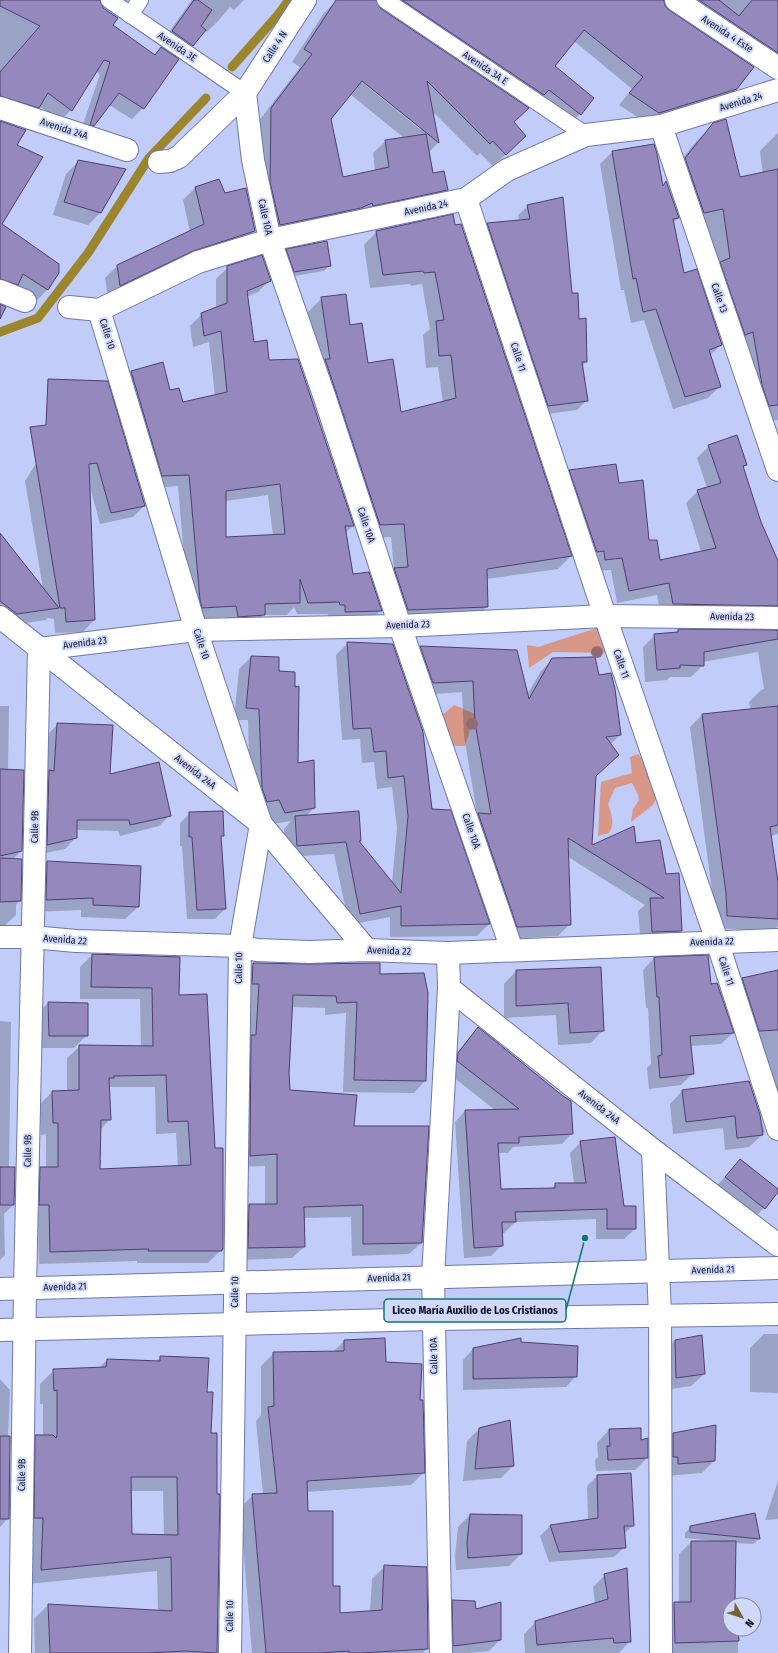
<svg xmlns="http://www.w3.org/2000/svg" width="778" height="1653" viewBox="0 0 778 1653" font-family="'Fira Sans Condensed',sans-serif">
  <rect width="100%" height="100%" fill="#c1ccf8"/>
  <g fill="#d99887">
    <polygon points="600,627 608,653 553,652 529,668 527,645 538,647"/>
    <polygon points="454,705 475,714 465,746 447,746 439,718"/>
    <path d="M638 754 645 762 659 793 653 805 631 822 633 809 639 800 638 795 632 783 615 788 608 804C612 815 615 823 609 833L598 836 601 782 632 773 630 757Z"/>
  </g>
  <g fill="#0003" fill-rule="evenodd">
    <polygon points="0,0 128,0 116,12 99,2 111,26 154,55 161,48 143,108 132,119 109,105 93,125 82,137 79,136 100,74 96,72 71,110 60,121 39,106 27,118 0,109"/>
    <polygon points="192,0 244,0 234,10 230,7 218,21 207,32 205,30 181,56 161,43"/>
    <polygon points="387,0 663,0 664,6 737,89 725,100 648,124 619,105 632,89 574,41 554,66 580,114 569,125"/>
    <polygon points="671,0 778,0 778,57"/>
    <path d="M336 1 513 123V148L493 166 480 153 477 156 431 110 438 143 429 152 433 174 447 190 434 202 267 237 258 122 300 67 292 62 324 13ZM358 77 421 128V130L357 78ZM350 94 404 138 386 141 373 153 375 171 342 178 330 119Z"/>
    <polygon points="714,124 739,178 778,205 778,420 760,422 667,177 695,143"/>
    <polygon points="0,128 16,146 0,224 58,273 47,290 35,302 0,295"/>
    <polygon points="778,133 778,173 763,176 760,151"/>
    <polygon points="612,152 662,187 666,183 678,218 673,223 684,275 721,344 710,356 720,386 708,398 673,409 644,320 631,323 624,290 621,290 600,164"/>
    <polygon points="79,161 124,170 100,213 88,225 53,215 66,174"/>
    <polygon points="195,188 225,195 254,231 242,243 108,297 105,278 117,266 190,232 183,200"/>
    <polygon points="528,206 571,294 578,320 586,362 582,366 587,400 577,410 539,415 478,233 488,224 519,221 518,215"/>
    <polygon points="454,226 571,556 558,569 486,579 487,606 474,620 395,622 382,583 394,570 391,537 367,538 316,369 308,312 322,298 349,326 367,364 400,413 443,403 438,367 426,368 423,335 430,329 422,284 411,286 410,284 370,288 364,245 377,231"/>
    <polygon points="287,250 330,265 324,271 288,277 281,256"/>
    <path d="M228 267 270 280 258 292 246 297 253 343 268 361 353 526 345 533 352 575 381 610 369 622 334 623V616L328 617V614H297L294 607 287 615H263L252 627 226 628 225 617 191 619 189 612 178 486 151 488 119 383 131 372 162 364 170 391 182 403 215 396 209 342 193 347 190 326 202 314 216 308V279ZM268 495 273 536 225 538V501Z"/>
    <polygon points="80,394 144,506 133,517 100,524 90,487 94,620 83,632 55,633 54,619 48,618 46,620 4,626 0,623 0,534 43,589 25,481"/>
    <polygon points="709,446 746,465 743,467 778,580 778,627 661,616 657,595 617,603 611,570 593,571 558,482 570,470 618,484 659,561 701,552 686,503 698,491 707,488 697,458"/>
    <polygon points="678,630 778,631 778,834 771,836 777,881 778,881 778,926 773,931 715,928 714,906 690,727 702,715 751,710 749,702 761,690 764,689 758,652 703,662 703,665 691,677 670,677 667,680 645,682 643,647 655,635 675,633"/>
    <polygon points="348,643 431,810 450,811 489,924 477,936 390,937 390,917 349,925 334,854 286,857 284,829 291,821 273,824 250,800 248,720 234,720 239,669 251,657 278,672 297,765 314,808 306,816 360,841 358,842 392,883 397,828 392,787 377,789 374,762 362,763 360,739 342,740 336,655"/>
    <polygon points="420,647 527,695 541,671 553,659 598,676 620,735 611,744 595,777 591,847 635,844 665,875 681,931 669,943 641,944 638,911 645,905 568,857 570,924 558,936 505,939 466,825 477,814 464,736 462,692 421,695 409,659"/>
    <polygon points="0,706 9,706 8,770 21,851 12,860 20,900 16,905 16,915 0,930"/>
    <polygon points="58,724 109,775 170,815 159,826 120,836 118,831 76,830 76,837 65,849 37,855 47,735"/>
    <polygon points="190,813 222,835 220,837 225,909 215,919 187,919 182,846 180,846 180,823"/>
    <polygon points="47,862 138,907 125,919 81,917 81,910 34,912 35,874"/>
    <path d="M92 955 178 996 221 1250 208 1263H137V1261L39 1264 38 1216 28 1217V1180L41 1168H46V1134L41 1135 40 1104 52 1092H67V1058L80 1046 141 1047 140 999H80V967ZM109 1087H155L156 1134 176 1133 178 1167 99 1170 100 1130 110 1119Z"/>
    <polygon points="654,958 710,986 733,1033 721,1044 690,1046 693,1073 681,1085 649,1089 647,1068 651,1064 648,1008 646,1008 643,970"/>
    <polygon points="254,964 379,975 427,993 425,1081 414,1093 343,1092 346,1013 325,1015 325,1008 292,1007 289,1091 353,1127 421,1243 409,1254 352,1256 351,1217 303,1218 304,1247 292,1258 237,1260 237,1217 249,1205 265,1205 265,1166 238,1167 242,976"/>
    <polygon points="600,968 603,1030 591,1043 558,1045 556,1015 504,1018 504,984 516,971"/>
    <polygon points="778,971 778,1138 731,990 743,979"/>
    <polygon points="48,1003 87,1035 74,1048 37,1048 36,1015"/>
    <polygon points="0,1021 11,1022 9,1168 13,1205 4,1214 5,1255 0,1260"/>
    <polygon points="478,1029 572,1133 562,1144 513,1147 508,1153 497,1153 500,1190 551,1189 556,1184 574,1184 570,1153 581,1142 635,1229 624,1239 596,1239 596,1219 515,1222 504,1233 501,1233 502,1245 491,1256 464,1258 455,1122 465,1111 496,1111 447,1072 447,1065 468,1039"/>
    <polygon points="749,1082 765,1132 749,1147 725,1150 723,1128 673,1134 670,1104 682,1091"/>
    <polygon points="740,1160 778,1190 764,1208 752,1220 713,1190"/>
    <polygon points="764,1334 778,1334 778,1393 750,1392 750,1348"/>
    <polygon points="675,1340 704,1374 691,1386 664,1390 663,1353"/>
    <polygon points="344,1341 385,1363 419,1402 424,1472 411,1485 306,1492 307,1512 339,1614 370,1612 372,1579 385,1566 427,1648 423,1653 252,1653 240,1508 253,1495 263,1494 256,1421 261,1415 261,1366 274,1353 333,1352"/>
    <polygon points="519,1343 576,1376 566,1387 463,1390 463,1360 473,1349"/>
    <path d="M161 1357 206 1393 216 1495H219L216 1653H35L34 1619 48 1605 158 1611 157 1571 28 1584 22 1451 36 1436H43V1404H40V1384L54 1370 99 1368 107 1360 155 1362ZM130 1491H163L164 1535H131Z"/>
    <polygon points="0,1379 10,1390 8,1437 8,1518 0,1527"/>
    <polygon points="479,1429 513,1466 501,1478 463,1481 467,1441"/>
    <polygon points="609,1430 640,1441 647,1458 635,1470 596,1471 595,1460 598,1457 597,1443"/>
    <polygon points="673,1434 714,1461 702,1473 666,1476 661,1447"/>
    <polygon points="597,1476 633,1525 624,1534 625,1547 614,1557 549,1562 540,1536 550,1526 588,1520 587,1486"/>
    <polygon points="778,1481 778,1519 765,1520"/>
    <polygon points="470,1515 521,1554 509,1566 456,1570 455,1556 458,1527"/>
    <polygon points="691,1527 759,1539 753,1544 735,1543 734,1601 737,1605 730,1605 730,1629 738,1629 738,1653 663,1653 662,1615 674,1603 679,1603 679,1554 691,1542 715,1542 715,1541 685,1538 685,1533"/>
    <polygon points="605,1575 630,1641 619,1653 525,1653 524,1634 536,1622 595,1604 593,1587"/>
    <polygon points="453,1601 475,1610 500,1640 489,1651 469,1653 443,1653 442,1612"/>
  </g>
  <g fill="none" stroke-linecap="round" stroke-linejoin="round">
    <g stroke="#9c862d" stroke-width="9">
      <polyline points="232,67 277,16 289,0"/>
      <polyline points="0,332 38,318 88,253 149,158 206,98"/>
    </g>
  </g>
  <g fill="#9588bd" stroke="#4d4070" fill-rule="evenodd">
    <polygon points="0,0 100,0 103,8 118,18 113,25 155,55 161,47 179,59 144,109 119,93 94,126 90,125 110,62 104,60 72,111 48,93 39,108 0,96 0,72 40,26 0,6"/>
    <polygon points="194,0 198,0 212,10 201,26 206,30 193,46 172,31"/>
    <polygon points="336,0 376,0 380,8 529,108 514,122 526,136 506,155 493,141 490,144 427,81 439,143 362,81 331,119 343,177 389,167 385,140 426,134 433,173 444,171 448,190 373,206 372,203 361,208 280,225 270,182 271,108 312,54 304,49"/>
    <polygon points="402,0 664,0 665,6 669,10 754,67 737,89 659,113 629,93 643,77 584,30 555,66 594,98 581,115 549,90 544,95"/>
    <polygon points="699,0 719,0 739,16 752,0 778,0 778,53"/>
    <polygon points="726,119 740,177 778,169 778,405 769,406 762,385 753,332 745,335 720,262 730,258 723,209 704,213 685,158 713,123"/>
    <polygon points="0,121 26,130 17,145 43,157 2,224 59,264 59,273 48,290 23,274 18,285 0,279"/>
    <polygon points="654,144 657,154 663,186 666,181 679,218 673,219 684,273 697,269 722,345 709,350 721,387 685,397 656,309 643,312 636,278 633,279 612,151"/>
    <polygon points="78,160 126,169 101,213 64,202"/>
    <polygon points="219,179 225,193 246,188 255,231 193,251 120,286 117,265 204,224 195,187"/>
    <polygon points="563,197 572,293 578,293 579,319 586,318 587,362 582,362 588,401 548,406 487,223 530,219 527,205"/>
    <polygon points="453,214 455,225 461,224 572,556 487,569 488,607 408,610 394,568 408,567 404,524 380,525 325,359 330,359 321,297 346,294 350,325 362,323 368,363 393,359 401,412 456,398 451,355 439,356 436,321 444,320 435,272 424,273 423,271 383,275 376,231"/>
    <polygon points="327,241 331,266 294,272 286,249"/>
    <path d="M262 255 271 281 247 291 254 342 267 340 269 360 298 359 354 526H345L353 574 369 572 382 611 345 612V605H340L339 602 308 603 300 579V603L265 604V615L238 617 236 606 202 608 200 600 189 475 162 476 131 371 163 362 170 390 179 388 183 402 227 392 221 331 204 336 201 313 227 303V266ZM280 484 285 534 226 537V491Z"/>
    <polygon points="0,304 6,307 0,319"/>
    <polygon points="48,379 108,381 145,506 111,513 97,463 89,464 95,620 66,622 65,608 60,608 30,427 46,425"/>
    <polygon points="737,435 747,465 743,466 761,522 778,561 778,606 673,604 669,583 629,591 622,558 605,560 604,551 597,552 569,470 616,464 619,483 643,480 649,540 657,540 660,560 716,548 697,490 721,483 708,445"/>
    <polygon points="0,533 59,608 17,614 0,601"/>
    <polygon points="678,629 778,630 778,639 704,652 704,666 680,665 680,668 657,670 654,634 678,632"/>
    <polygon points="347,642 393,644 423,732 432,809 451,810 490,924 401,926 401,906 360,914 346,842 297,846 295,816 359,811 361,841 359,841 401,893 408,816 404,776 388,778 386,751 374,752 371,728 353,729"/>
    <polygon points="420,646 517,650 529,699 552,658 595,657 599,675 611,673 615,689 621,735 606,737 619,755 596,776 592,845 634,826 636,843 660,840 666,874 679,873 682,931 652,932 650,898 664,898 568,838 571,925 517,927 478,813 491,814 475,723 473,681 433,683"/>
    <polygon points="251,656 279,657 279,671 295,672 295,687 299,686 298,763 314,760 315,808 285,813 279,800 267,802 262,788 259,709 246,708"/>
    <polygon points="778,706 778,825 770,827 778,882 778,919 727,916 726,893 702,714"/>
    <polygon points="57,723 113,725 110,774 159,762 171,816 130,825 129,820 77,820 77,838 47,845 49,770 54,771"/>
    <polygon points="0,769 24,770 22,851 0,856"/>
    <polygon points="223,811 224,836 221,836 226,909 197,910 192,837 189,837 189,812"/>
    <polygon points="0,858 22,859 21,901 0,902"/>
    <polygon points="47,861 141,866 139,907 93,905 93,898 46,900"/>
    <path d="M92 954 180 957 179 995 207 994 215 1148H223V1249H222V1251H148L149 1249 50 1252 49 1205H39L40 1167H58V1123H53L52 1091 79 1090V1045L153 1046 152 988 91 987ZM166 1075 168 1122 188 1121 191 1165 100 1169 101 1120H111L109 1078H114V1076Z"/>
    <polygon points="708,955 711,984 717,983 734,1033 690,1036 694,1074 660,1078 658,1056 662,1055 659,997 657,997 654,957"/>
    <polygon points="253,963 309,964 380,963 380,974 424,973 428,993 426,1081 354,1080 357,1002 337,1003 336,996 293,995 289,1074 290,1090 357,1095 354,1126 429,1126 422,1243 363,1244 363,1205 304,1207 305,1247 248,1248 249,1204 277,1204 277,1154 250,1156 251,1035 256,1035 259,984 252,984"/>
    <polygon points="601,967 604,1031 570,1033 568,1003 516,1006 516,970"/>
    <polygon points="778,970 778,1030 759,1031 742,978"/>
    <polygon points="48,1002 88,1003 88,1036 49,1036"/>
    <polygon points="478,1027 563,1096 571,1101 573,1134 519,1137 519,1143 498,1143 501,1189 555,1188 555,1183 586,1183 580,1141 615,1137 624,1206 636,1206 636,1229 607,1229 607,1209 515,1212 516,1222 502,1222 503,1246 474,1248 465,1110 519,1109 457,1061 458,1053"/>
    <polygon points="749,1081 760,1115 763,1135 737,1138 735,1116 686,1122 682,1090"/>
    <polygon points="740,1159 778,1189 778,1192 765,1209 725,1177"/>
    <polygon points="0,1167 15,1167 14,1205 0,1205"/>
    <polygon points="702,1335 705,1374 676,1378 675,1340"/>
    <polygon points="385,1338 386,1362 422,1364 420,1400 423,1400 425,1473 307,1481 308,1511 333,1511 333,1586 340,1586 340,1613 382,1610 384,1565 427,1567 428,1649 360,1653 349,1653 349,1651 319,1653 266,1653 252,1494 277,1493 268,1407 274,1406 273,1352 344,1351 344,1340"/>
    <polygon points="521,1338 521,1342 578,1346 577,1377 473,1379 473,1348"/>
    <path d="M160 1356 209 1358 207 1392H213L211 1433H217V1494H220L217 1653 186 1651 147 1653H50L48 1604 172 1611 171 1557 41 1570 43 1518H34L35 1435H53L56 1438 57 1435V1390L54 1391 53 1369 106 1367 107 1359 160 1361ZM131 1477H177L178 1535 132 1534Z"/>
    <polygon points="510,1420 514,1466 475,1469 479,1428"/>
    <polygon points="716,1425 715,1461 678,1464 678,1457 673,1457 673,1433"/>
    <polygon points="641,1428 641,1440 648,1438 648,1458 608,1460 607,1446 610,1446 609,1429"/>
    <polygon points="0,1436 10,1436 9,1519 0,1519"/>
    <polygon points="631,1473 634,1526 624,1526 626,1548 559,1552 550,1525 598,1518 597,1475"/>
    <polygon points="755,1513 760,1539 690,1532 690,1526"/>
    <polygon points="470,1514 522,1515 522,1554 468,1558 467,1543"/>
    <polygon points="691,1541 736,1541 735,1600 738,1600 738,1605 730,1605 730,1629 738,1629 739,1641 675,1643 674,1602 691,1602"/>
    <polygon points="627,1568 631,1642 614,1643 613,1638 537,1645 535,1621 608,1599 604,1574"/>
    <polygon points="452,1600 475,1601 476,1609 501,1602 501,1640 453,1646"/>
  </g>
  <g fill="none" stroke-linecap="round" stroke-linejoin="round">
    <g stroke="#6e78ab" stroke-width="18">
      <g id="lane">
        <polyline points="109,0 245,93"/>
        <polyline points="385,0 586,135"/>
        <polyline points="130,15 140,0"/>
      </g>
    </g>
    <g stroke="#6e78ab" stroke-width="24">
      <g id="street">
        <polyline points="676,0 778,68"/>
        <polyline points="245,93 253,160 270,240 326,401 400,626 512,950"/>
        <polyline points="0,108 127,150"/>
        <polyline points="661,126 778,470"/>
        <polyline points="159,162 170,161 179,157 245,93 305,0"/>
        <polyline points="466,199 605,616 717,941 778,1129"/>
        <polyline points="0,291 25,301"/>
        <polyline points="69,307 99,310 198,262 270,240 466,199 507,170 586,135 661,126 778,90"/>
        <polyline points="99,310 196,630 261,824 240,946 230,1653"/>
        <polyline points="0,617 261,824 367,950"/>
        <polyline points="0,937 32,937 76,941 240,946 257,950 309,952 367,950 448,953 778,940"/>
        <polyline points="448,953 449,988 653,1150 778,1245"/>
        <polyline points="653,1150 660,1315 661,1653"/>
        <polyline points="0,1289 778,1268"/>
        <polyline points="0,1330 433,1319 778,1314"/>
        <polyline points="20,1653 25,1288 39,649 196,630 400,626 605,616 778,618"/>
        <polyline points="441,1653 433,1277 449,988"/>
      </g>
    </g>
    <use href="#lane" stroke="#fff" stroke-width="16"/>
    <use href="#street" stroke="#fff" stroke-width="22"/>
  </g>
  <g fill="#916c75">
    <circle cx="597" cy="652" r="6"/>
    <circle cx="472" cy="724" r="6"/>
  </g>
  <g text-anchor="middle" dominant-baseline="central" stroke-width="4" stroke-linejoin="round" paint-order="stroke">
    <g font-size="10" fill="#0e1125" stroke="#d1d9fb">
      <text transform="translate(727 34) rotate(33)">Avenida 4 Este</text>
      <text transform="translate(177 47) rotate(34)">Avenida 3E</text>
      <text transform="translate(275 47) rotate(-57)">Calle 4 N</text>
      <text transform="translate(485 68) rotate(34)">Avenida 3A E</text>
      <text transform="translate(741 102) rotate(-17)">Avenida 24</text>
      <text transform="translate(64 129) rotate(18)">Avenida 24A</text>
      <text transform="translate(426 208) rotate(-12)">Avenida 24</text>
      <text transform="translate(265 217) rotate(78)">Calle 10A</text>
      <text transform="translate(719 298) rotate(71)">Calle 13</text>
      <text transform="translate(107 334) rotate(73)">Calle 10</text>
      <text transform="translate(518 357) rotate(72)">Calle 11</text>
      <text transform="translate(366 525) rotate(72)">Calle 10A</text>
      <text transform="translate(732 617) rotate(1)">Avenida 23</text>
      <text transform="translate(408 625) rotate(-2)">Avenida 23</text>
      <text transform="translate(85 643) rotate(-7)">Avenida 23</text>
      <text transform="translate(201 644) rotate(72)">Calle 10</text>
      <text transform="translate(621 664) rotate(71)">Calle 11</text>
      <text transform="translate(195 772) rotate(38)">Avenida 24A</text>
      <text transform="translate(35 827) rotate(-89)">Calle 9B</text>
      <text transform="translate(471 831) rotate(71)">Calle 10A</text>
      <text transform="translate(65 940) rotate(4)">Avenida 22</text>
      <text transform="translate(712 942) rotate(-2)">Avenida 22</text>
      <text transform="translate(389 951) rotate(2)">Avenida 22</text>
      <text transform="translate(239 968) rotate(-89)">Calle 10</text>
      <text transform="translate(726 971) rotate(72)">Calle 11</text>
      <text transform="translate(599 1107) rotate(38)">Avenida 24A</text>
      <text transform="translate(28 1151) rotate(-89)">Calle 9B</text>
      <text transform="translate(713 1270) rotate(-2)">Avenida 21</text>
      <text transform="translate(389 1278) rotate(-2)">Avenida 21</text>
      <text transform="translate(65 1287) rotate(-2)">Avenida 21</text>
      <text transform="translate(235 1292) rotate(-89)">Calle 10</text>
      <text transform="translate(434 1356) rotate(-91)">Calle 10A</text>
      <text transform="translate(22 1475) rotate(-89)">Calle 9B</text>
      <text transform="translate(230 1616) rotate(-89)">Calle 10</text>
    </g>
  </g>
  <path fill="none" stroke="#0f766e" stroke-width="1.5" d="M585 1238L566 1310"/>
  <circle fill="#0f766e" stroke="#d1d9fb" stroke-width="1.5" cx="585" cy="1238" r="4"/>
  <rect fill="#d1d9fb" stroke="#0f766e" stroke-width="1.5" x="384" y="1299" width="182" height="23" rx="4"/>
  <g font-size="11" text-anchor="middle" font-weight="bold" fill="#0e1125">
    <text x="475" y="1314">Liceo María Auxilio de Los Cristianos</text>
  </g>
  <g transform="translate(742 1617) rotate(129)"><circle r="19" fill="#d1d9fb" stroke="#8389a5"/>
  <path d="M0-3L7 15L0 10L-7 15Z" fill="#716431"/>
  <text y="-6" font-size="11" font-weight="bold" text-anchor="middle" fill="#0e1125">N</text>
  </g>
</svg>
